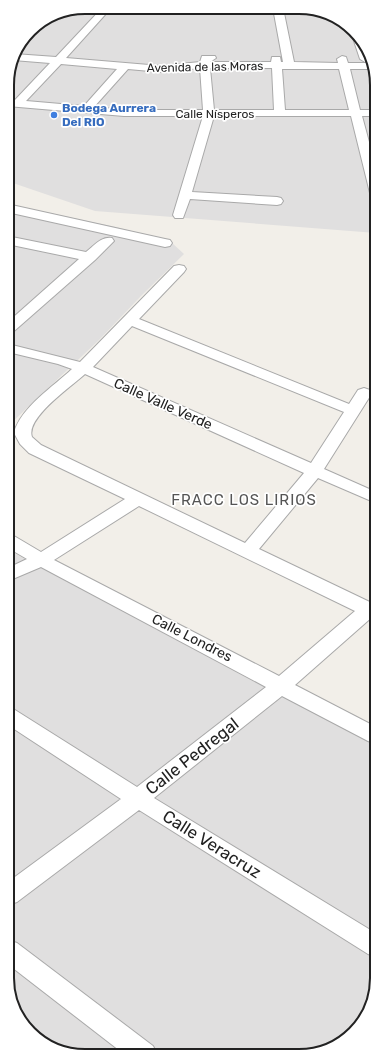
<svg xmlns="http://www.w3.org/2000/svg" width="384" height="1063" viewBox="0 0 384 1063" font-family="Rubik,sans-serif">
  <rect width="100%" height="100%" fill="#f2efe9"/>
  <g fill="#e0dfdf">
    <polygon points="85,7 314,9 354,30 375,70 376,233 95,211 7,181 7,80 15,51 33,27 55,13"/>
    <polygon points="7,204 116,227 154,237 172,243 184,254 141,296 99,340 8,426"/>
    <polygon points="8,550 376,740 377,983 358,1029 314,1054 70,1054 30,1033 9,993"/>
  </g>
  <g fill="none" stroke-linecap="round" stroke-linejoin="round">
    <g stroke="#a9a9a9" stroke-width="2">
      <g id="street">
        <path d="M103 7H112L66 58 161 66 200 62 202 56H215L216 58 210 62H271L272 57H280L281 62H283L273 8H283L294 62 338 63 337 59 342 56 346 57 348 63H372L375 69H350L360 110H376V116H362L376 168V197L372 196 370 193 351 116H214L192 192 277 197 281 198 283 201 281 204 277 205 190 199 183 218H175L173 215 203 116H124L7 106V100H15L50 63 13 60 14 54 56 57ZM61 64 117 69 84 106 26 101ZM200 68 203 110H124L94 107 128 69 161 72ZM210 68H272L274 110H214ZM282 69H339L349 110H285Z"/>
        <polygon points="355,32 370,59 369,61 365,62 360,59 352,35"/>
        <polygon points="7,204 165,239 170,240 172,243 170,246 165,247 7,212"/>
        <path d="M7 236 86 252C94 246 101 236 112 238L114 241 95 260 13 332 8 333V322L79 259 7 244Z"/>
        <path d="M179 265 184 266 186 269 184 272 139 319 349 404 358 390 364 388 370 390 372 393 324 469 376 492V503L318 478 259 549 376 605V619L371 618 295 685 376 727V744L368 741 282 696 154 798 377 934V957L368 954 139 810 17 902 8 905V882L121 799 8 725V708L15 710 137 787 266 687 41 567 8 581V568L27 559 8 548V535L14 536 41 552 125 499 29 453 20 444 14 433C20 408 54 386 72 369L58 364 8 352V344L80 362 174 266ZM132 326 344 412 311 463 93 367ZM85 374 304 473 245 543 41 445 32 437C25 418 72 386 85 374ZM139 506 355 611 279 676 54 560Z"/>
        <polygon points="8,940 17,943 153,1046 157,1054 124,1054 9,965"/>
      </g>
    </g>
    <use href="#street" fill="#fff" fill-rule="evenodd"/>
  </g>
  <circle fill="#3f7fe0" stroke="#fff" stroke-width="1.5" cx="54" cy="115" r="4"/>
  <g text-anchor="middle" dominant-baseline="central" stroke-width="3.5" stroke-linejoin="round" paint-order="stroke">
    <g font-size="12" fill="#222" stroke="#fff">
      <text transform="translate(205 67) rotate(-1)">Avenida de las Moras</text>
      <text x="215" y="114">Calle Nísperos</text>
    </g>
    <g font-size="12" font-weight="bold" fill="#366cbe" stroke="#fff" text-anchor="start">
      <text x="62" y="108">Bodega Aurrera<tspan x="62" dy="14">Del RIO</tspan></text>
    </g>
    <g font-size="14" fill="#222" stroke="#fff">
      <text transform="translate(163 404) rotate(24)">Calle Valle Verde</text>
      <text transform="translate(192 638) rotate(27)">Calle Londres</text>
    </g>
    <g font-size="15" letter-spacing="1" fill="#555" stroke="#fff">
      <text x="244" y="500">FRACC LOS LIRIOS</text>
    </g>
    <g font-size="17" fill="#222" stroke="#fff">
      <text transform="translate(192 756) rotate(-38)">Calle Pedregal</text>
      <text transform="translate(212 844) rotate(32)">Calle Veracruz</text>
    </g>
  </g>
  <path d="M0 0H384V1063H0ZM85 14H299A71 71 0 0 1 370 85V978A71 71 0 0 1 299 1049H85A71 71 0 0 1 14 978V85A71 71 0 0 1 85 14Z" fill="#fff" fill-rule="evenodd"/>
  <path fill="none" stroke="#222" stroke-width="2" d="M85 14H299A71 71 0 0 1 370 85V978A71 71 0 0 1 299 1049H85A71 71 0 0 1 14 978V85A71 71 0 0 1 85 14Z"/>
</svg>
